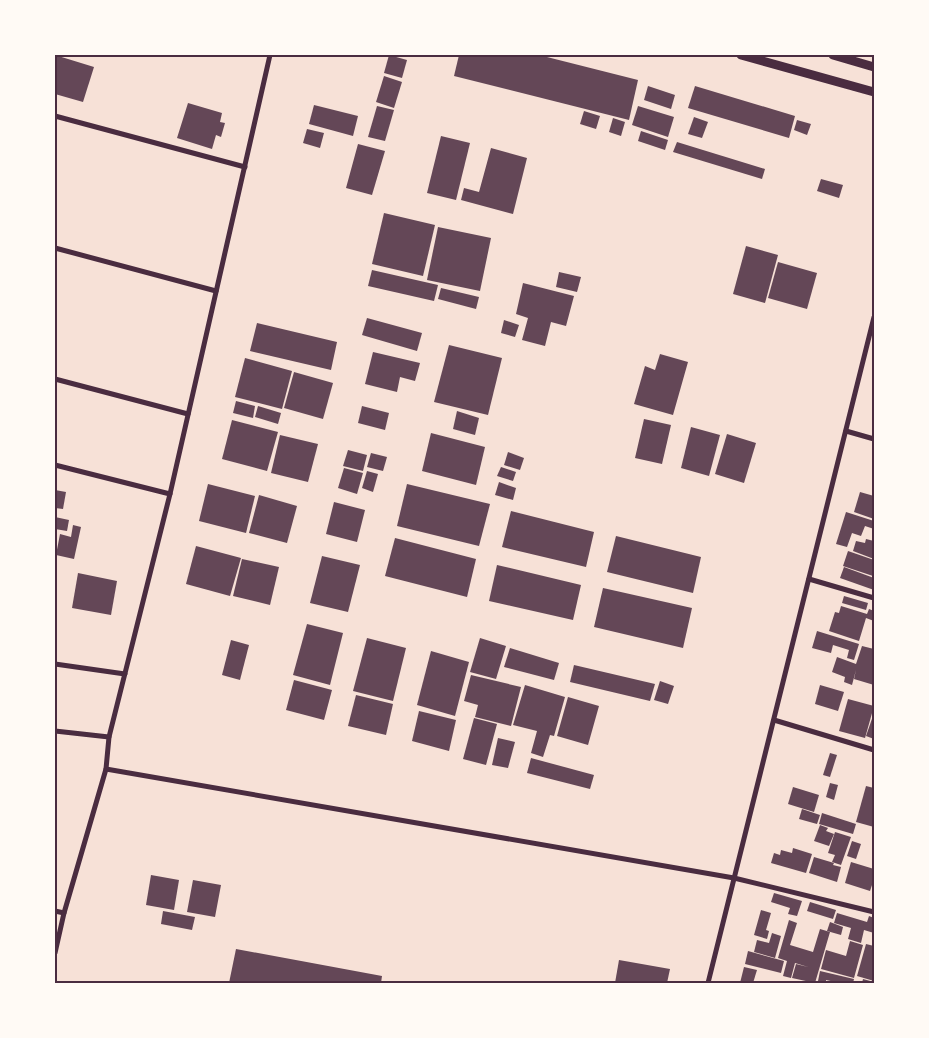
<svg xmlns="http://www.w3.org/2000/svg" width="929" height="1038" viewBox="0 0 929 1038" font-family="'Roboto Condensed',sans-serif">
  <rect width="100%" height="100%" fill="#f7e1d7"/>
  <g fill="#644757">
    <polygon points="55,55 94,67 83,102 55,94"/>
    <polygon points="389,55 407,60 402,78 384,73"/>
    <polygon points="459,55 539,55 638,80 629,120 454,76"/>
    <polygon points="384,76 402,82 394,108 376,102"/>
    <polygon points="648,86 675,95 671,109 644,100"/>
    <polygon points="695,86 795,116 789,138 688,108"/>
    <polygon points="188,103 222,113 220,122 225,123 221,137 216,135 212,149 177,138"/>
    <polygon points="314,105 358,116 353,136 309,124"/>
    <polygon points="377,106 394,110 385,141 368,137"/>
    <polygon points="638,106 674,117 668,137 632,125"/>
    <polygon points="584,111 600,116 596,129 580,124"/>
    <polygon points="694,117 708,122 702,138 688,134"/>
    <polygon points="613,118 625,122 621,136 609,132"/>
    <polygon points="797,120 811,124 807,135 794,130"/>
    <polygon points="307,129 324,133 320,148 303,143"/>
    <polygon points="641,131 668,140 665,150 638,141"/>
    <polygon points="441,136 470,143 456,200 427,193"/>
    <polygon points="677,142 765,169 762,179 673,152"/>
    <polygon points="358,144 385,151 372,195 346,188"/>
    <polygon points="491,148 527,158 513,214 461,200 464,188 479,192"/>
    <polygon points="821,179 843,185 839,198 817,191"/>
    <polygon points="384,213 435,225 423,276 372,264"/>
    <polygon points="438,227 491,238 480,291 427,280"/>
    <polygon points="746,246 778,255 765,303 733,294"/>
    <polygon points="778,262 817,273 807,309 768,298"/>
    <polygon points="372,270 438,285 434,301 368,286"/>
    <polygon points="559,272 581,277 577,292 556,287"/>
    <polygon points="523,283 574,296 566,326 551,322 545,346 522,340 528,318 516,314"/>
    <polygon points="441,288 479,297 476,309 438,299"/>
    <polygon points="367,318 422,333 417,351 362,335"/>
    <polygon points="504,320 519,325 515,337 501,333"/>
    <polygon points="257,323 337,342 331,370 250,351"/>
    <polygon points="449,345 502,358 488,415 434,402"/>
    <polygon points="373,352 420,363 415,381 400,377 397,392 365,384"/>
    <polygon points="660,354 688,362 673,415 634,404 645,366 655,370"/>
    <polygon points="245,358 292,371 282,409 235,397"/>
    <polygon points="294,372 333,383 323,419 284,408"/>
    <polygon points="236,401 255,406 253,418 233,413"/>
    <polygon points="258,406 281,413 278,424 255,417"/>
    <polygon points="362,406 389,413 385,430 358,423"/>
    <polygon points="457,411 479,418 475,435 453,429"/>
    <polygon points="644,419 671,425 662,464 635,458"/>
    <polygon points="232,420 278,432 267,471 222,459"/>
    <polygon points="691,427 720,435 709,476 681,468"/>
    <polygon points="431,433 485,447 476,485 422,471"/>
    <polygon points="727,434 756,443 744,483 715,474"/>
    <polygon points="280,435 318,444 308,482 271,473"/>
    <polygon points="348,450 367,455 363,471 343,466"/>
    <polygon points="508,452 524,458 520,470 504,465"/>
    <polygon points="371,453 387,457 383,471 367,467"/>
    <polygon points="501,467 516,472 513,481 497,476"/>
    <polygon points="344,468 363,473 357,494 338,488"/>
    <polygon points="367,471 378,474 373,492 362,488"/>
    <polygon points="499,482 516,488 513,500 495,495"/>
    <polygon points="208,484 255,496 246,533 199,521"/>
    <polygon points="407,484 490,504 479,546 397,526"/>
    <polygon points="55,490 66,492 63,509 55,508"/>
    <polygon points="860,492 874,496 874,519 854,512"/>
    <polygon points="259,495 297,506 287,543 249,533"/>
    <polygon points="334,502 365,510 357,542 326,534"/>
    <polygon points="511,511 594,532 586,567 502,547"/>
    <polygon points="846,512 874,521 874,529 865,526 861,536 852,533 847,547 836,544"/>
    <polygon points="55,517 69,520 67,531 55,529"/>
    <polygon points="73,525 81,527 74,559 56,555 60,534 71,537"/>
    <polygon points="616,536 701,557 693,593 607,572"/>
    <polygon points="395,538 476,559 467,597 385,576"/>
    <polygon points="866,539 874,541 874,559 853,551 856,541 865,543"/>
    <polygon points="196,546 241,558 230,596 186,584"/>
    <polygon points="848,551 874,560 873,576 843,566"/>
    <polygon points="322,556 360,565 348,612 310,603"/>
    <polygon points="242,559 279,567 270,605 233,596"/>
    <polygon points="497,565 581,585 573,620 489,601"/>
    <polygon points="844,567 874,578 874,590 840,578"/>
    <polygon points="78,573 117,581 111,615 72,608"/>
    <polygon points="603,588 692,608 683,648 594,627"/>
    <polygon points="844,596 868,603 866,610 842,603"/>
    <polygon points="841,606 867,614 869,609 874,611 874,621 866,618 859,641 829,631 835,612 839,613"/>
    <polygon points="307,624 343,633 330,685 293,675"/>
    <polygon points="817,631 859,644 854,660 847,658 849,650 833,645 831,653 812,648"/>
    <polygon points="367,638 406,648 393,701 353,691"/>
    <polygon points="480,638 506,646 496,679 470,672"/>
    <polygon points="231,640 249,645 240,680 222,675"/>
    <polygon points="862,646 874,649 874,685 854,679 856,670 852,685 844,682 845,677 832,672 837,657 856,664"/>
    <polygon points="510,648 559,663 554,680 504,667"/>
    <polygon points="431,651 469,662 455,716 417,705"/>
    <polygon points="574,665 655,684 650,701 570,682"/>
    <polygon points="471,675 521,687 511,726 475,717 478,705 464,701"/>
    <polygon points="294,680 332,690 324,720 286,710"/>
    <polygon points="660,681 674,686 668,704 654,700"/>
    <polygon points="525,685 565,697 554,736 550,735 543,757 531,753 537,731 513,725"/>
    <polygon points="820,685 844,692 838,711 815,704"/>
    <polygon points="356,695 393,704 386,735 348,726"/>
    <polygon points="568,697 599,706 588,745 557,736"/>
    <polygon points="848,699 874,706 865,738 839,731"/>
    <polygon points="419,711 456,720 449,751 412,741"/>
    <polygon points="874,713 874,739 866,736"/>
    <polygon points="474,718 497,724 486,765 463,759"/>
    <polygon points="498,738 515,742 508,768 492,765"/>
    <polygon points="830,753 837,755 830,777 823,775"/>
    <polygon points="531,758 594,775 590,789 527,773"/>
    <polygon points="830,783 838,785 834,800 826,797"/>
    <polygon points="866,786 874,788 874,827 856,822"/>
    <polygon points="793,787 819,795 814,812 788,804"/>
    <polygon points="802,809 820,815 817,824 799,819"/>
    <polygon points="822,813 856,824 853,834 819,824"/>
    <polygon points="820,825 828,828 826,831 834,834 829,846 814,841"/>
    <polygon points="835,832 851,837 841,865 832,862 835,855 828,853"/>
    <polygon points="852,841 861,844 856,859 847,856"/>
    <polygon points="793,848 812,854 806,873 771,863 774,853 780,855 781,850 792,853"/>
    <polygon points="814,857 834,863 833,865 841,867 837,882 809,873"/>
    <polygon points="851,862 874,869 874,879 870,891 845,883"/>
    <polygon points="151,875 179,880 174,910 146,905"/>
    <polygon points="193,880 221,885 215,917 187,912"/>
    <polygon points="774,893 802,901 797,916 788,914 790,908 771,902"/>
    <polygon points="810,902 836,910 833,919 807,911"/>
    <polygon points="761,910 771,913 766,930 769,931 767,939 754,935"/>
    <polygon points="163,911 195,917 192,930 161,924"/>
    <polygon points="837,913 867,922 869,916 874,918 874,933 864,930 861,943 848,939 851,928 834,923"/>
    <polygon points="789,920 797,923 790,945 813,952 820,929 830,932 815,983 792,978 796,964 808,967 795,963 791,978 783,976 787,961 778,958"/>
    <polygon points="830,922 843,927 841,935 827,931"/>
    <polygon points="772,933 781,936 775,958 754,952 757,940 769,943"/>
    <polygon points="850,941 863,945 854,978 821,969 826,950 846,956"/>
    <polygon points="866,944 874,946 874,981 857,976"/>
    <polygon points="236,949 382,976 381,983 229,983"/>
    <polygon points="748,951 784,961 781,973 745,964"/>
    <polygon points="619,960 670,969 667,983 615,983"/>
    <polygon points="744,967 757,970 753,983 740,983"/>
    <polygon points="820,971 854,979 853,983 840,983 826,980 826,983 818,981"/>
    <polygon points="863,979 874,982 874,983 862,983"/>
  </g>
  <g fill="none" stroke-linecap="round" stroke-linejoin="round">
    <g stroke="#4a2c40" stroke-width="5">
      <polyline points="55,116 245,167"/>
      <polyline points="55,248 216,291"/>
      <polyline points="55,379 188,414"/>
      <polyline points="846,431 874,439"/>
      <polyline points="55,465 170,494"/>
      <polyline points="809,579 874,598"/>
      <polyline points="55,664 125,674"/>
      <polyline points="774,720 874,750"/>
      <polyline points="55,731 109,737"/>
      <polyline points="106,769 734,878 874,912"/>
      <polyline points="55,911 64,913"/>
      <polyline points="55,953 64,913 106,769 109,737 170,494 270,55"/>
      <polyline points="708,983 874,317"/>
    </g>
    <g stroke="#4a2c40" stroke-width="9">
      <polyline points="741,55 874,92"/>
      <polyline points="833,55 874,67"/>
    </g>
  </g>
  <rect width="929" height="1038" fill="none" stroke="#fffaf5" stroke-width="112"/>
  <rect x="56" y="56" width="817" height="926" fill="none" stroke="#4a2c40" stroke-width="2"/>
</svg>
